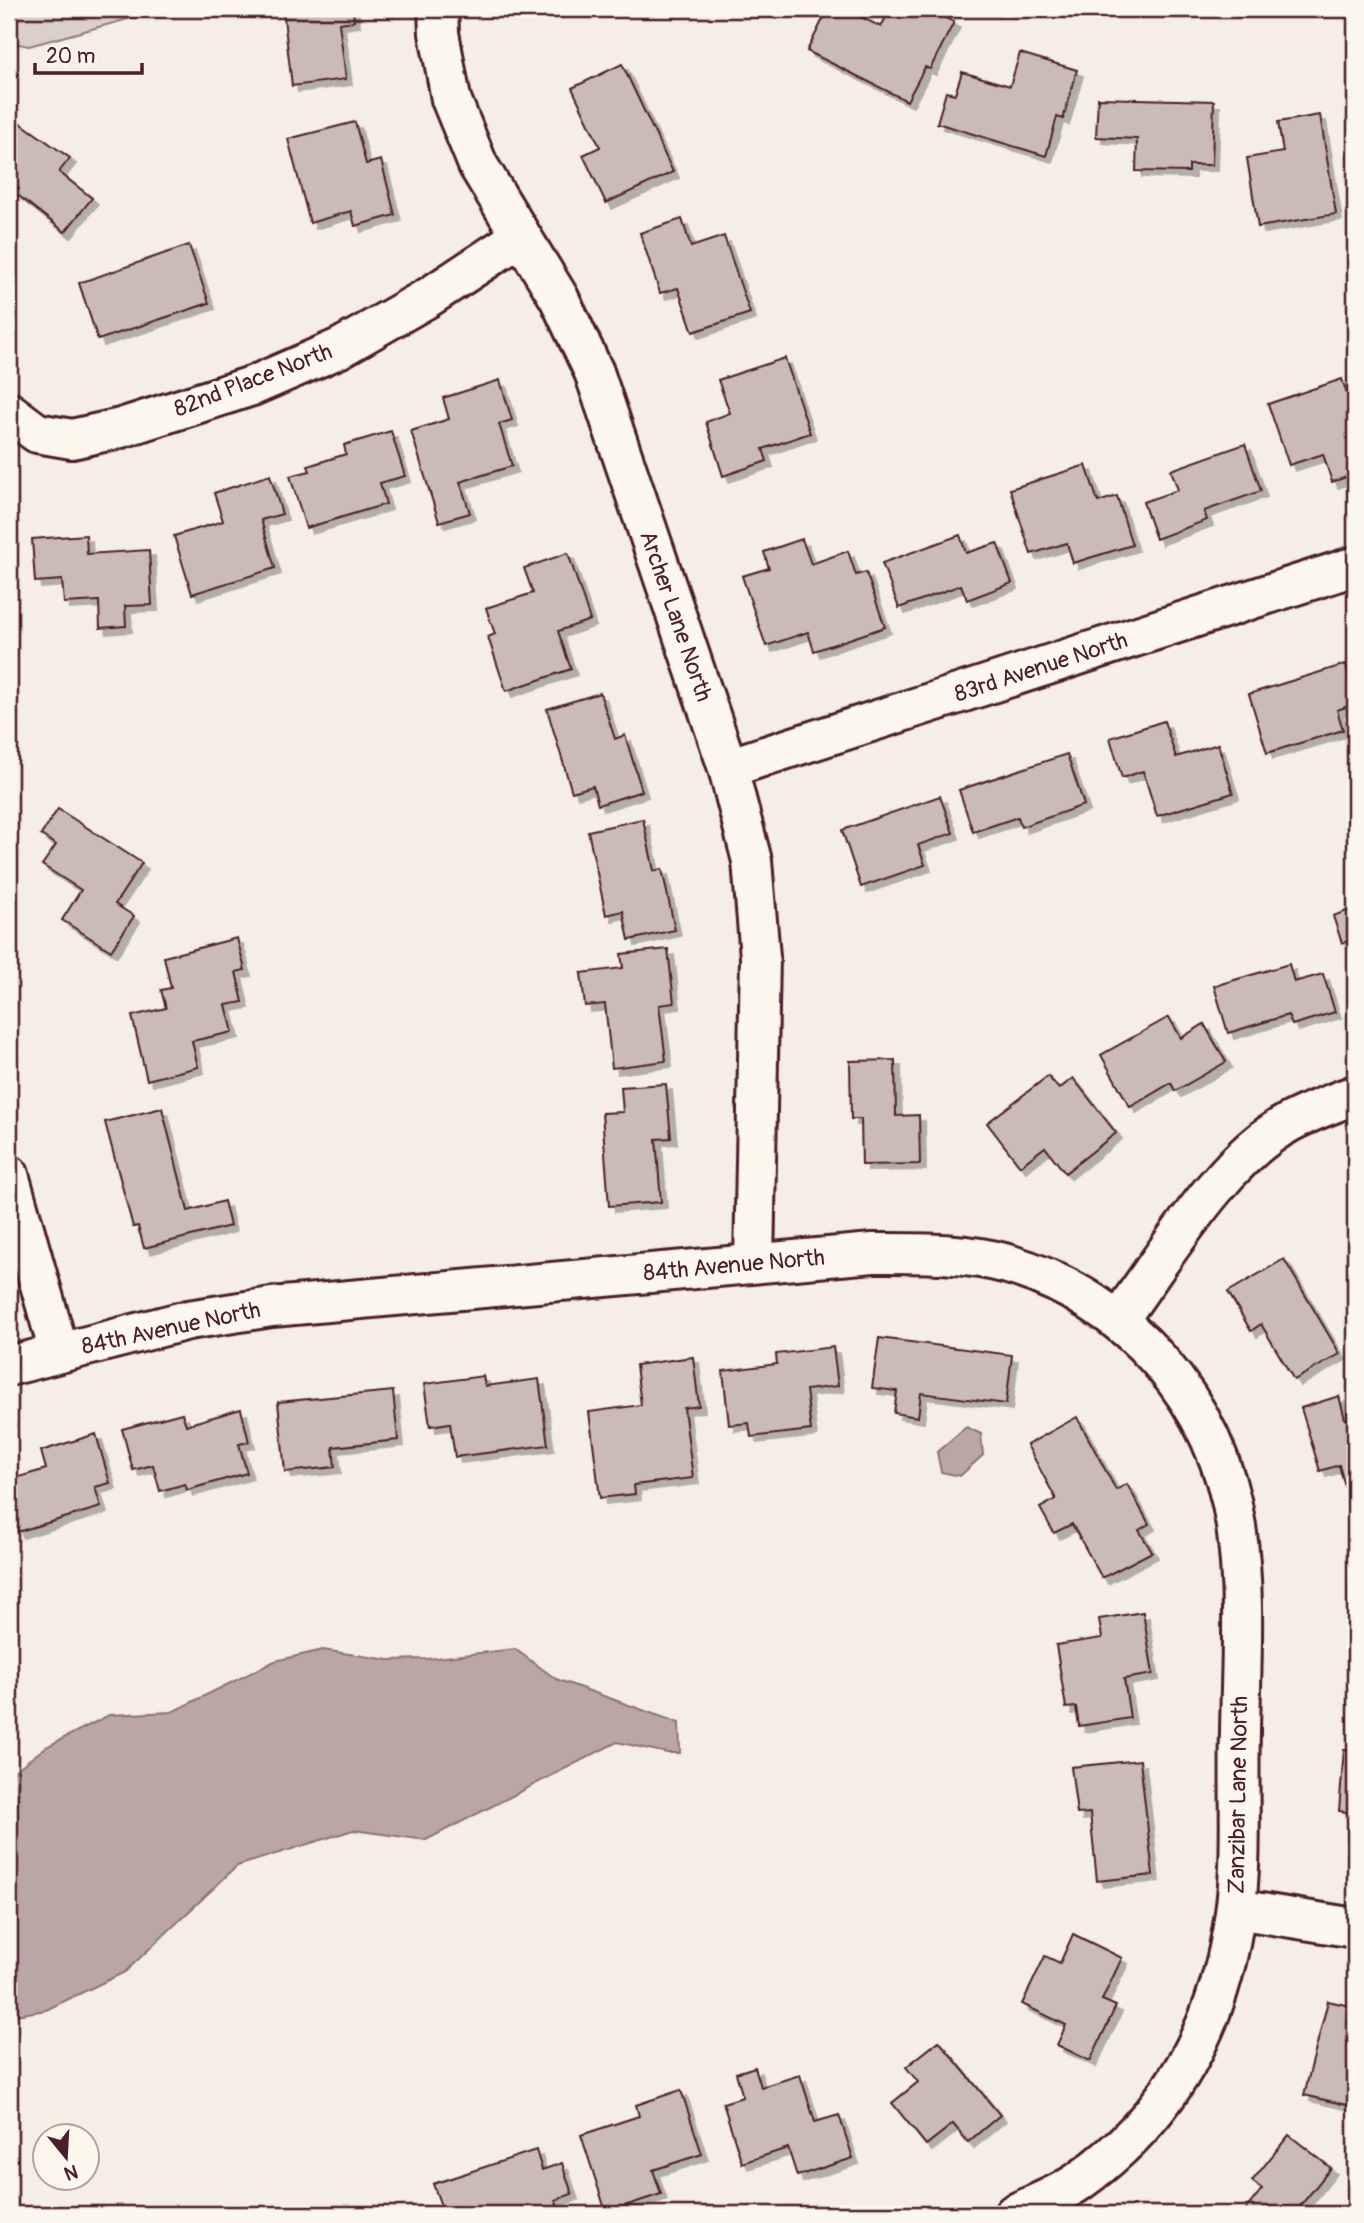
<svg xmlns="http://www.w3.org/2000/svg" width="1364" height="2223" viewBox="0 0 1364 2223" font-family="Pangolin,sans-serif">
  <defs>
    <filter id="shadow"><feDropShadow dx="6" dy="6" stdDeviation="0" flood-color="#0004"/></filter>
  </defs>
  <rect width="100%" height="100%" fill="#f4eee4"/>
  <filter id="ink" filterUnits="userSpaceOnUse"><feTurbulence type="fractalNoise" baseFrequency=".0143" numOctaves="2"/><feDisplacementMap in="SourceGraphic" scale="14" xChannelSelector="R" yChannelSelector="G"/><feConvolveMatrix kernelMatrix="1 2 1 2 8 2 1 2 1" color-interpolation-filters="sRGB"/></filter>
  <g filter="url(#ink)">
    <polygon fill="#dbd0c9" stroke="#92787a" stroke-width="2" points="9,9 165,9 29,46 9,42"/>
    <g fill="#baa7a5" stroke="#8d7174" stroke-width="2">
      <polygon points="966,1427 981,1434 983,1455 960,1476 941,1472 937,1452"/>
      <polygon points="515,1649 556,1679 679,1723 680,1753 667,1753 617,1742 426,1840 353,1830 237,1866 125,1972 46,2010 9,2016 9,1775 46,1747 109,1715 172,1712 275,1661 323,1650 389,1660 427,1659"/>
    </g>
    <g fill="#cabbb6" stroke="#4a1f2b" stroke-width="2" filter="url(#shadow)">
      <polygon points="283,9 353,9 354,21 339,23 346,79 292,86"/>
      <polygon points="828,9 845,9 881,27 890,9 927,9 954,22 930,69 925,67 907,101 807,51"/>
      <polygon points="1020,53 1077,70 1063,119 1057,117 1046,156 937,123 946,92 955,94 962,72 1010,86"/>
      <polygon points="622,64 673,172 606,203 583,155 600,147 572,88"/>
      <polygon points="1098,98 1214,101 1212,165 1189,165 1189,172 1136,171 1137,139 1096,137"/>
      <polygon points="9,115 70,158 59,172 92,198 65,232 15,193 19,189 9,181"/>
      <polygon points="1320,115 1336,214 1258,227 1247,158 1283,152 1278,122"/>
      <polygon points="355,122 366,164 381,160 395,215 355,226 351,211 310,223 288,139"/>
      <polygon points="682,219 691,247 724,236 750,313 693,332 678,288 660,293 640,233"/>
      <polygon points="189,245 209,303 98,340 79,283"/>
      <polygon points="785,358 810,433 763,449 767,461 723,476 706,422 730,413 718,380"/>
      <polygon points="1342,379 1355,418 1355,474 1332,482 1323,454 1289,465 1268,404"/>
      <polygon points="500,380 512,420 499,424 512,466 460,482 470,513 439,522 411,431 449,419 443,398"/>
      <polygon points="391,431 405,476 380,483 386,504 306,528 290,476 310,471 308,466 346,454 344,445"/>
      <polygon points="1245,444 1261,491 1204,511 1207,520 1156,539 1143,502 1178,490 1171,470"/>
      <polygon points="1086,465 1098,502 1117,496 1132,545 1073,563 1067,543 1031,554 1010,489"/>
      <polygon points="270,475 282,514 261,520 275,568 192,594 174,536 223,521 214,493"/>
      <polygon points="86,535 87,554 149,550 152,605 125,606 126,626 100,628 99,601 64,603 62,580 35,582 32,539"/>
      <polygon points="960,535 966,553 997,543 1012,583 967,600 961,585 899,608 882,563"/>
      <polygon points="802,539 811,564 848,551 856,575 866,572 885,627 814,651 808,632 766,646 742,576 769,568 764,552"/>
      <polygon points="568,553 590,620 558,631 571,669 506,691 488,637 495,634 486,608 533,593 524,568"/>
      <polygon points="1346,664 1355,704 1337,710 1343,730 1267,753 1249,694"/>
      <polygon points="600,693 615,739 625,735 642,791 598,805 593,786 572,792 547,709"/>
      <polygon points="1164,721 1176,757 1218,744 1233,793 1157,816 1143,771 1122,778 1110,738"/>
      <polygon points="1067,754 1084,805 1021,827 1018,817 973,832 959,790"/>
      <polygon points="940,796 953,833 918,845 925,865 861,887 842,830"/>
      <polygon points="58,809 142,863 115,904 134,916 111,951 62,920 81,890 42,865 56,845 41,835"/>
      <polygon points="643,819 654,871 662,869 675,930 629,940 623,911 606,915 588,831"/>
      <polygon points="1355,908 1355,947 1353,940 1342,943 1333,916"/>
      <polygon points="237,938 245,970 236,972 243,1002 226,1005 233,1032 192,1041 198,1067 147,1080 132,1016 166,1008 161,990 171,988 164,957"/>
      <polygon points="668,949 674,1003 659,1005 666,1061 612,1068 605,1004 585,1006 581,973 623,968 621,954"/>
      <polygon points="1289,964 1294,982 1323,974 1335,1012 1292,1025 1288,1015 1228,1033 1214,986"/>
      <polygon points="1169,1017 1181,1038 1204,1024 1226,1062 1175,1091 1171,1083 1130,1107 1101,1055"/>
      <polygon points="895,1060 896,1116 919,1115 920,1164 862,1165 861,1119 851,1119 850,1061"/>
      <polygon points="1048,1076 1059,1089 1073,1078 1116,1133 1065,1173 1045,1147 1020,1166 987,1123"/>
      <polygon points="666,1084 671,1138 656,1139 661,1202 609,1206 602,1113 623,1112 621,1087"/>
      <polygon points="162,1108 188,1211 224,1201 230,1226 144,1248 138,1226 133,1227 105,1122"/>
      <polygon points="1284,1259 1340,1354 1294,1380 1261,1324 1251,1331 1228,1292"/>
      <polygon points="879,1338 1012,1355 1006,1404 921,1393 918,1417 894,1413 897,1391 872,1388"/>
      <polygon points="833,1347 838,1386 806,1390 811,1430 751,1437 749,1423 729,1425 723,1371 777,1364 776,1354"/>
      <polygon points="693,1357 699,1406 684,1408 693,1478 634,1485 635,1494 600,1498 589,1412 641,1405 636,1365"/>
      <polygon points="483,1376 485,1386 539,1379 548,1445 455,1457 450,1423 430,1426 424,1384"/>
      <polygon points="393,1391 398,1440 333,1447 335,1467 285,1472 278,1402"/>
      <polygon points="1339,1396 1345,1419 1355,1416 1355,1499 1349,1501 1339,1465 1320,1471 1301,1408"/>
      <polygon points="241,1409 249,1442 239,1444 247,1473 187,1490 185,1484 160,1491 153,1465 133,1470 122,1429 182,1413 186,1425"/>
      <polygon points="1077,1417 1116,1490 1127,1484 1149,1524 1139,1530 1152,1552 1102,1578 1072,1524 1054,1533 1040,1508 1056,1499 1027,1445"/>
      <polygon points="96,1434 110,1483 95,1487 101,1507 17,1532 9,1503 9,1480 46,1469 41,1451"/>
      <polygon points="1348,1587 1355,1587 1355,1648 1350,1648"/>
      <polygon points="1143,1612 1153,1674 1124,1679 1130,1718 1079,1726 1076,1707 1066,1708 1056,1645 1102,1638 1099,1619"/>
      <polygon points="1344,1749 1355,1750 1355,1813 1339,1811"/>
      <polygon points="1140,1760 1153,1875 1097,1881 1090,1813 1077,1814 1071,1767"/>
      <polygon points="1073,1934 1122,1958 1102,2000 1116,2006 1090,2061 1057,2045 1066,2025 1022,2004 1045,1956 1060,1963"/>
      <polygon points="1328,2001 1355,2007 1355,2107 1304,2095"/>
      <polygon points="939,2041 1000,2115 968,2142 953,2124 926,2145 892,2103 918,2082 906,2067"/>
      <polygon points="755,2067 761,2087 800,2075 815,2122 839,2115 853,2158 797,2176 788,2148 742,2163 723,2103 743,2097 736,2073"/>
      <polygon points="681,2090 702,2154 653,2170 661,2194 606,2212 581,2135 639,2116 636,2105"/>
      <polygon points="1289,2135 1331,2168 1294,2214 1242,2214 1262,2189 1252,2181"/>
      <polygon points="536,2150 542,2170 562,2163 572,2194 555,2200 558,2207 537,2214 444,2214 433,2184"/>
    </g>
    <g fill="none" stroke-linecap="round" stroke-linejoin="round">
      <g stroke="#4a1f2b" stroke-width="44">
        <g id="street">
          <polyline points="438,9 439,33 451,99 478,165 559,298 594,372 728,768 752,861 760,957 754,1263"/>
          <polyline points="9,412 37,433 72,439 121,428 252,386 340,348 429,297 520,237"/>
          <polyline points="728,768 1355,566"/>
          <polyline points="9,1175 59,1352"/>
          <path d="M1119 1319C1165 1257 1222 1158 1290 1122 1311 1111 1333 1103 1355 1095"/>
          <path d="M9 1366 188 1320 272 1307 873 1253C918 1253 964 1252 1008 1264 1129 1300 1217 1401 1236 1526 1246 1595 1241 1664 1240 1732 1238 1789 1243 1858 1235 1913 1220 2026 1171 2116 1078 2182 1059 2195 1035 2204 1014 2214"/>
          <polyline points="1236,1909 1355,1928"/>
        </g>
      </g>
      <use href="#street" stroke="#fbf7ec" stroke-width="38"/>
    </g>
  </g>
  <g text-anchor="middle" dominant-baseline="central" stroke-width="7" stroke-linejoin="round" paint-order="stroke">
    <g font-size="23" fill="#4a1f2b" stroke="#fbf7ec">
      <text transform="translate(253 380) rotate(-21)">82nd Place North</text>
      <text transform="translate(676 616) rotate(71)">Archer Lane North</text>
      <text transform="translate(1041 667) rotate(-18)">83rd Avenue North</text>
      <text transform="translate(734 1265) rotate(-5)">84th Avenue North</text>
      <text transform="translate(171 1328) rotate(-12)">84th Avenue North</text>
      <text transform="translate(1238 1795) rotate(-89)">Zanzibar Lane North</text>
    </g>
  </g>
  <rect width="1364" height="2223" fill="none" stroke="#fbf7ec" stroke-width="35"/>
  <rect x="18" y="18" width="1329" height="2188" fill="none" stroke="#4a1f2b" stroke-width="2.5" filter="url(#ink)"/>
  <g transform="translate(66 2157) rotate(162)"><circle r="33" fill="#fbf7ec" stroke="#b4a19f" stroke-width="2"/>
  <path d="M0-5L12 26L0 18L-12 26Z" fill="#4a1f2b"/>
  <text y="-10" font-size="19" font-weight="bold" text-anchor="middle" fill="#4a1f2b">N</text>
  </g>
  <path d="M35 63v10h107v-10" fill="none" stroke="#4a1f2b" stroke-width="3.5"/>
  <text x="46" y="63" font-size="21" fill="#4a1f2b" stroke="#fbf7ec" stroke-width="5" paint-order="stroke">20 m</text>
</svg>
